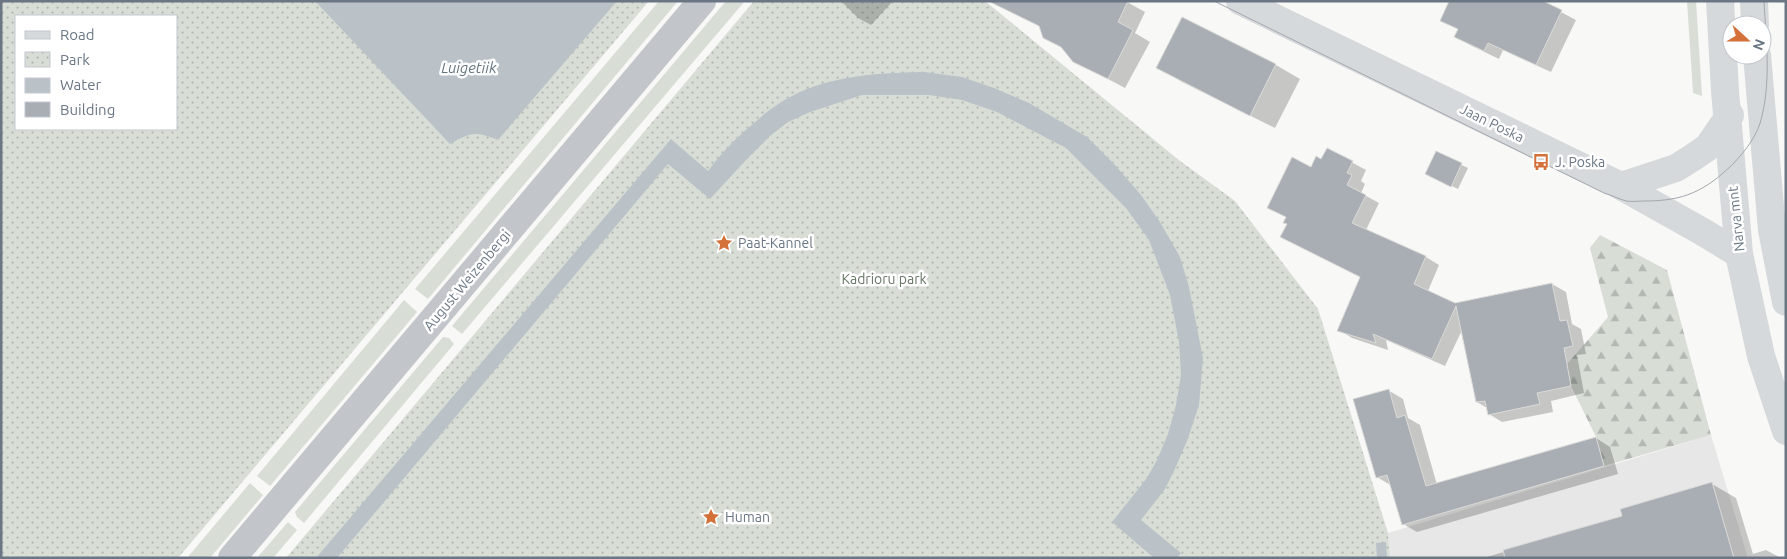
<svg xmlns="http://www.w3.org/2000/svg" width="1787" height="559" viewBox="0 0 1787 559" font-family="Ubuntu,sans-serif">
  <defs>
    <pattern id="forest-firs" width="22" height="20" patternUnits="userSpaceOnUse" patternTransform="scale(1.25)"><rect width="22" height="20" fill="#d8ddd6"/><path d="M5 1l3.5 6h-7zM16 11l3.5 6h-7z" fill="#b3b8b3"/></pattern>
    <pattern id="park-dots" width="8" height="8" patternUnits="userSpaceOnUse" patternTransform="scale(1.25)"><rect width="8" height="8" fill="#d8ddd6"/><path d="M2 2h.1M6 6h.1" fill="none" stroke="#b3b8b3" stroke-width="1.8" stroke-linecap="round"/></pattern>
  </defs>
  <rect width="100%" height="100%" fill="#f8f8f6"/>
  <polygon fill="#e6e7e6" points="1711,435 1748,558 1390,558 1388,533"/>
  <g fill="#d8ddd6">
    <polygon points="659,1 678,1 428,299 415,289"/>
    <polygon points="726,1 745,1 462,334 452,326"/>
    <polygon points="1687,1 1696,1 1702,96 1693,93"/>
    <polygon points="404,300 417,312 270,486 257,476"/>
    <polygon points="443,337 449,338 454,344 304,523 297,517 295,512"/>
    <polygon points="250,483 263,495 210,558 187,558"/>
    <polygon points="288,522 297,530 273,558 257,558"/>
  </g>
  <polygon fill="url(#forest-firs)" points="1600,235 1667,270 1711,435 1604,466 1596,437 1571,386 1567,364 1608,317 1590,248"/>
  <g fill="url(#park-dots)" fill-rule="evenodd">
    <path d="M1 1H649L178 558H1ZM16 16H176V129H16Z"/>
    <polygon points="754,1 985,1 1180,161 1235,201 1318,309 1388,533 1390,558 286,558"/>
  </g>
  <g fill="#bac2c8">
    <path d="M315 1H617L498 140C475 131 471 132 450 144Z"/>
    <path d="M924 72 962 77 994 88 1029 103 1087 137 1115 165 1141 195 1160 222 1180 257 1189 287 1203 358 1199 405 1187 441 1174 471 1165 489 1141 520 1181 553 1177 558H1154L1112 522 1147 478 1157 460 1168 434 1176 405 1181 375 1179 342 1170 295 1149 240 1126 208 1066 148 997 112 962 100 929 95H862L810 112 788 122 770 136 746 160 710 199 668 164 337 558H316L671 139 708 171C721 153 736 138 753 124 760 118 766 112 774 107 817 76 873 73 924 72Z"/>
    <polygon points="1386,542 1387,558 1377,558 1376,543"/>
  </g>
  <g fill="#0003">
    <polygon points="841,1 893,1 871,25 858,18"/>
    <polygon points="1540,1 1576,20 1551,72 1503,50 1499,59 1470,45 1456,37 1459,30 1442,20"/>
    <polygon points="1127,2 1145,12 1135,33 1150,42 1125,88 1074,61 1062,48 1044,38 1041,27 1009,10"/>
    <polygon points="1183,18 1276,65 1300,79 1275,128 1182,82 1158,68"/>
    <polygon points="1327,149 1366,170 1361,181 1365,184 1361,193 1379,203 1366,230 1426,257 1439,265 1428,291 1455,304 1552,284 1566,292 1572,324 1581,329 1586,354 1577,355 1584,393 1551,401 1553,412 1502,422 1489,414 1487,408 1477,402 1462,330 1445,366 1386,340 1388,350 1352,338 1339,330 1361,277 1311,168 1322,161"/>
    <polygon points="1436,153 1468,168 1458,189 1433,177"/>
    <polygon points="1388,390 1403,399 1408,418 1420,425 1437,485 1596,438 1610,447 1618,474 1417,532 1403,524 1392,486 1377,477"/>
    <polygon points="1712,484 1736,498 1753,554 1766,550 1781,558 1483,558 1624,517"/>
  </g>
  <g fill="#a8aeb4" stroke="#dadad8">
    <polygon points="988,1 1128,1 1118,22 1133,30 1108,79 1073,62 1061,47 1043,38 1039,26"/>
    <polygon points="1449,1 1543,1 1562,10 1536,65 1488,43 1484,51 1454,37 1458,29 1440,21"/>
    <polygon points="1182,17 1276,64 1250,116 1156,68"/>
    <polygon points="1327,148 1353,161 1347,173 1352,175 1347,185 1366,195 1352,223 1426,256 1414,284 1455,303 1552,283 1560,321 1567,320 1573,346 1564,348 1571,386 1537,393 1540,404 1488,415 1485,401 1476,402 1456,306 1432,359 1373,334 1376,343 1337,331 1360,277 1280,237 1287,224 1283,223 1286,217 1267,208 1292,157 1311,167 1316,156 1321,159"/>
    <polygon points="1436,151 1462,163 1451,187 1425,174"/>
    <polygon points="1389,389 1397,418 1405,415 1426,486 1596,437 1604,466 1402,525 1387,475 1376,478 1353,399"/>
    <polygon points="1712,482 1734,558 1505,558 1503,550 1622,516 1620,509"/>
  </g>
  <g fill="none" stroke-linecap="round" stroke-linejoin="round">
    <polyline stroke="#c2c5c9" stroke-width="28" points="232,558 702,1"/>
    <g stroke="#d5d9dc" stroke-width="28">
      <polyline points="1240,1 1621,186 1703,232 1739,254"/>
      <polyline points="1720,1 1725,91 1739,254 1761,356 1786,431"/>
      <polyline points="1754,1 1755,25"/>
      <polyline points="1757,55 1772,230 1786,302"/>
      <polyline points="1621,186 1676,168 1692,158 1708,147 1730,115"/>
    </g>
    <path stroke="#a4a8ae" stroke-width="1" d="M1214 1 1604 193C1611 195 1619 199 1626 201 1632 202 1639 201 1645 201 1684 201 1705 191 1733 164 1746 150 1758 135 1762 116 1771 78 1766 39 1764 1"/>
  </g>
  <defs>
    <g id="bus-bare" transform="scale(1.35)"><path d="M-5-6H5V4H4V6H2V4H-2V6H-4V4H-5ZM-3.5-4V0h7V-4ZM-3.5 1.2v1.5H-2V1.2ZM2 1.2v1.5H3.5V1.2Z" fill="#d4713a" stroke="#fff" stroke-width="2.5" paint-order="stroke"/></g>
    <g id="sight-bare" transform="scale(1.35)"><path d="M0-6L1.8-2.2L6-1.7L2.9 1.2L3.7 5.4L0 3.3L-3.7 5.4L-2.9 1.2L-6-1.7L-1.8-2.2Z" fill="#d4713a" stroke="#fff" stroke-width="2.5" paint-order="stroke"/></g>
  </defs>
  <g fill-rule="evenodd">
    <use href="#bus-bare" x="1541" y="162"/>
    <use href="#sight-bare" x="724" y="243"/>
    <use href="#sight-bare" x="711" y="517"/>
  </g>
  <g text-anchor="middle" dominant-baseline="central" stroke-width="5" stroke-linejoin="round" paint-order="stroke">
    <g font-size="14" fill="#6a7684" stroke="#fff">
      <text transform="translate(1492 123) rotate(26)">Jaan Poska</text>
      <text transform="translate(1736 219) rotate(-96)">Narva mnt</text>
      <text transform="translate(467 280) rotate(-50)">August Weizenbergi</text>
    </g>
    <g font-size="14" fill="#6a7684" stroke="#fff" text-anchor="start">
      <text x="1555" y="162">J. Poska</text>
      <text x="738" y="243">Paat-Kannel</text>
      <text x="725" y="517">Human</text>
    </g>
    <g font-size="14" fill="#667764" stroke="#fff">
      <text x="884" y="279">Kadrioru park</text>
    </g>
    <g font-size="15" font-style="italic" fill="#66767f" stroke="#fff">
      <text x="469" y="67">Luigetiik</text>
    </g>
  </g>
  <rect width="1787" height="559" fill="none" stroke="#6a7684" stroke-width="5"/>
  <rect x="15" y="15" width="162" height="115" fill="#ffffff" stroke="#c3c8ce"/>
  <rect x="25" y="31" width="25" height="8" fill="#d5d9dc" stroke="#c3c8ce"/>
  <text x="60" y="40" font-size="15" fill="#6a7684">Road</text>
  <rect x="25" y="52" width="25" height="15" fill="url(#park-dots)" stroke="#c3c8ce"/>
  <text x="60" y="65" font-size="15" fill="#6a7684">Park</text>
  <rect x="25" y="78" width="25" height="15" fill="#bac2c8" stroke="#c3c8ce"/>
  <text x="60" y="90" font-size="15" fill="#6a7684">Water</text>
  <rect x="25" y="102" width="25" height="15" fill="#a8aeb4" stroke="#c3c8ce"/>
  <text x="60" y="115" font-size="15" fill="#6a7684">Building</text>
  <g transform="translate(1747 40) rotate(111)"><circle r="24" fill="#ffffff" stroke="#c3c8ce"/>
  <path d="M0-4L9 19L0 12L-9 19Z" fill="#d4713a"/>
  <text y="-8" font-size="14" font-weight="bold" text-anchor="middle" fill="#6a7684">N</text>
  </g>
</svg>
